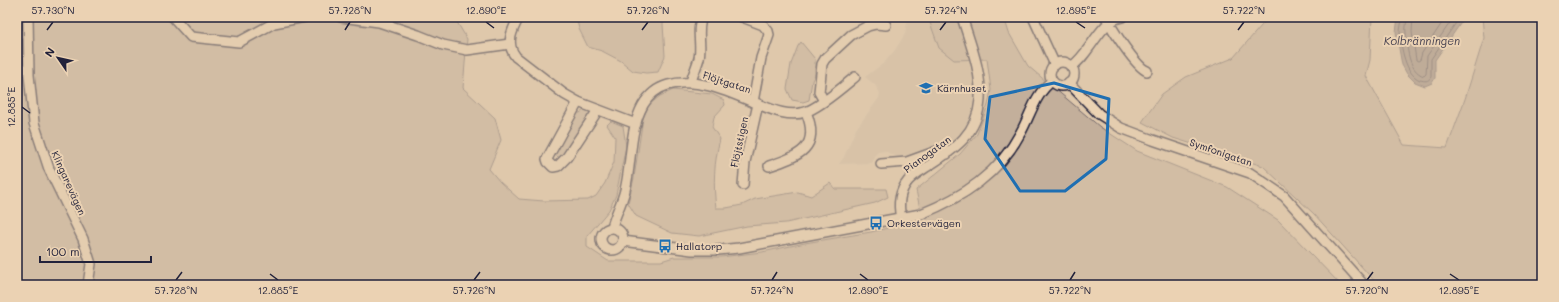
<svg xmlns="http://www.w3.org/2000/svg" width="1559" height="302" viewBox="0 0 1559 302" font-family="Mali,sans-serif">
  <rect width="100%" height="100%" fill="#dfc8ac"/>
  <filter id="ink" filterUnits="userSpaceOnUse"><feTurbulence type="fractalNoise" baseFrequency=".025" numOctaves="2"/><feDisplacementMap in="SourceGraphic" scale="8" xChannelSelector="R" yChannelSelector="G"/><feConvolveMatrix kernelMatrix="1 2 1 2 8 2 1 2 1" color-interpolation-filters="sRGB"/></filter>
  <g filter="url(#ink)">
    <polygon fill="#d0bba3" points="908,17 929,18 954,60 968,60 973,76 975,92 969,123 959,139 952,146 946,143 903,160 885,151 878,152 874,156 872,163 839,164 844,157 856,129 879,98 880,93 875,85 865,77 884,63 895,50 905,34"/>
    <g fill="#c3af9b" stroke="#72686b">
      <polygon points="17,17 454,17 467,39 463,88 495,118 501,140 489,169 500,182 519,199 544,201 588,200 596,196 605,183 614,162 615,137 607,125 611,121 623,126 626,146 616,195 609,210 587,236 587,247 608,261 661,261 674,257 721,257 762,252 805,243 871,232 909,223 922,218 916,190 960,154 977,134 988,105 991,90 987,59 954,60 939,48 928,17 1004,17 1009,33 1028,66 1100,127 1137,151 1227,187 1278,220 1341,285 17,285"/>
      <polygon points="576,17 664,17 663,24 665,56 658,72 646,73 633,71 621,61 602,51 588,47 579,29"/>
      <polygon points="1269,17 1372,17 1370,60 1366,76 1404,145 1447,148 1465,99 1484,38 1482,17 1542,17 1542,285 1378,285 1314,214 1263,166 1173,138 1142,122 1162,94 1186,77 1233,58"/>
      <polygon points="801,42 815,59 815,74 812,81 809,100 803,102 792,100 787,89 791,64 798,46"/>
      <path d="M673 90 712 94 724 100 725 105 714 117 712 127 720 139C714 162 713 184 716 208H726L742 205 755 199 798 192 811 196 830 183 835 189H886L888 197 875 203 786 223 747 226 699 236 672 233 636 216 628 203 629 199 634 178 643 118 649 105 660 96Z"/>
      <polygon points="585,109 592,113 561,158 556,156 553,153 575,112 580,113"/>
    </g>
    <polygon fill="#9a8a82" stroke="#6a6066" points="1398,17 1465,17 1435,60 1435,78 1432,83 1425,86 1415,82 1407,74 1402,65 1396,32"/>
    <g fill="none" stroke-linecap="round" stroke-linejoin="round">
      <g stroke="#524c57" stroke-width="1">
        <path d="M1402 17C1402 22 1400 28 1400 33 1401 47 1405 74 1420 80 1425 81 1428 82 1431 77V59L1460 17"/>
        <path d="M1407 17C1407 22 1405 28 1406 33 1407 47 1408 71 1424 76L1426 74 1427 56 1454 17"/>
        <polyline points="1413,17 1412,32 1416,60 1418,61 1420,60 1422,53 1446,17"/>
      </g>
      <g stroke="#22223b" stroke-width="12">
        <g id="minor">
          <polyline points="28,17 29,75 34,123 49,169 83,239 91,264 88,285"/>
          <polyline points="173,17 191,37 239,42 274,23 305,17"/>
          <polyline points="341,17 379,22 418,35 443,45 467,50 510,44"/>
          <path d="M519 17C512 30 505 44 516 57L564 94 578 102 636 124"/>
          <polyline points="742,17 763,25 768,31 769,35 761,58 753,102"/>
          <polyline points="1033,17 1055,65"/>
          <path d="M1106 17C1112 29 1136 67 1147 71"/>
          <circle cx="1062" cy="74" r="12"/>
          <path d="M1071 67C1090 55 1100 20 1122 17"/>
          <path d="M691 82C693 74 697 66 699 58 702 44 696 30 702 17"/>
          <polyline points="1069,83 1099,114 1121,128 1153,140 1250,173 1284,196 1294,207 1364,285"/>
          <polyline points="824,101 819,92 822,64 825,59 851,35 868,26 876,24 886,25"/>
          <polyline points="578,102 547,159 548,162 553,167 558,166 567,157 598,110"/>
          <polyline points="881,164 907,162 940,150 943,150 947,154"/>
          <path d="M769 166C799 156 821 148 806 112"/>
          <polyline points="743,185 745,162 758,104"/>
          <path d="M901 218C898 205 899 192 908 181 913 175 922 170 928 166 954 149 977 135 980 100 982 72 970 43 962 17"/>
          <path d="M612 227C615 215 622 203 625 190 632 162 629 130 643 105 649 95 657 88 668 85 696 77 727 91 753 102 768 108 788 118 805 112 819 108 843 87 855 77"/>
          <circle cx="612" cy="239" r="11"/>
          <path d="M623 241 692 250H718L739 248 921 214C963 197 999 174 1021 132 1031 114 1035 94 1052 81"/>
        </g>
      </g>
      <use href="#minor" stroke="#ebd2b3" stroke-width="9"/>
    </g>
  </g>
  <path d="M0 0H1559V302H0ZM1054 83 1109 99 1106 159 1065 191H1020L985 139 990 97Z" fill="#dfc8ac" fill-opacity=".55" fill-rule="evenodd"/>
  <path fill="none" stroke="#1f6fb2" stroke-width="3" stroke-linejoin="round" d="M1054 83 1109 99 1106 159 1065 191H1020L985 139 990 97Z"/>
  <path fill="none" stroke="#22223b" stroke-width="1.5" d="M486 22 494 28M1076 22 1085 28M47 30 53 22M345 30 350 22M642 30 648 22M940 30 946 22M1238 30 1244 22M22 107 30 113M270 274 278 280M860 274 868 280M1450 274 1459 280M176 280 182 272M474 280 480 272M772 280 777 272M1070 280 1075 272M1367 280 1373 272"/>
  <defs>
    <g id="school-bare" transform="scale(1.08)"><path d="M0-5L7-2L0 1L-7-2ZM-4 1L0 2.5L4 1V4Q0 6-4 4Z" fill="#1f6fb2" stroke="#ebd2b3" stroke-width="2.5" paint-order="stroke"/></g>
    <g id="bus-bare" transform="scale(1.08)"><path d="M-5-6H5V4H4V6H2V4H-2V6H-4V4H-5ZM-3.5-4V0h7V-4ZM-3.5 1.2v1.5H-2V1.2ZM2 1.2v1.5H3.5V1.2Z" fill="#1f6fb2" stroke="#ebd2b3" stroke-width="2.5" paint-order="stroke"/></g>
  </defs>
  <g fill-rule="evenodd">
    <use href="#school-bare" x="926" y="88"/>
    <use href="#bus-bare" x="876" y="223"/>
    <use href="#bus-bare" x="665" y="246"/>
  </g>
  <g text-anchor="middle" dominant-baseline="central" stroke-width="4" stroke-linejoin="round" paint-order="stroke">
    <g font-size="10" fill="#22223b" stroke="#ebd2b3">
      <text transform="translate(727 82) rotate(18)">Flöjtgatan</text>
      <text transform="translate(739 142) rotate(-78)">Flöjtstigen</text>
      <text transform="translate(1221 152) rotate(19)">Symfonigatan</text>
      <text transform="translate(927 154) rotate(-36)">Pianogatan</text>
      <text transform="translate(69 183) rotate(66)">Klingarevägen</text>
    </g>
    <g font-size="10" fill="#22223b" stroke="#ebd2b3" text-anchor="start">
      <text x="937" y="88">Kärnhuset</text>
      <text x="887" y="223">Orkestervägen</text>
      <text x="676" y="246">Hallatorp</text>
    </g>
    <g font-size="11" font-style="italic" fill="#464150" stroke="#ebd2b3">
      <text x="1422" y="40">Kolbränningen</text>
    </g>
  </g>
  <rect width="1559" height="302" fill="none" stroke="#ebd2b3" stroke-width="44"/>
  <g transform="translate(58 58) rotate(304)" stroke="#ebd2b3" stroke-width="3" paint-order="stroke">
  <path d="M0-3L7 15L0 10L-7 15Z" fill="#22223b"/>
  <text y="-6" font-size="11" font-weight="bold" text-anchor="middle" fill="#22223b">N</text>
  </g>
  <path d="M40 256v6h111v-6" fill="none" stroke="#22223b" stroke-width="2"/>
  <text x="46" y="256" font-size="12" fill="#22223b" stroke="#ebd2b3" stroke-width="3" paint-order="stroke">100 m</text>
  <rect x="22" y="22" width="1515" height="258" fill="none" stroke="#22223b" stroke-width="1.5"/>
  <g font-size="10" text-anchor="middle" fill="#22223b">
    <text x="53" y="14">57.730°N</text>
    <text x="350" y="14">57.728°N</text>
    <text x="486" y="14">12.890°E</text>
    <text x="648" y="14">57.726°N</text>
    <text x="946" y="14">57.724°N</text>
    <text x="1076" y="14">12.895°E</text>
    <text x="1244" y="14">57.722°N</text>
    <text transform="translate(11 107) rotate(-90)" y="4">12.885°E</text>
    <text x="176" y="294">57.728°N</text>
    <text x="278" y="294">12.885°E</text>
    <text x="474" y="294">57.726°N</text>
    <text x="772" y="294">57.724°N</text>
    <text x="868" y="294">12.890°E</text>
    <text x="1070" y="294">57.722°N</text>
    <text x="1367" y="294">57.720°N</text>
    <text x="1459" y="294">12.895°E</text>
  </g>
</svg>
